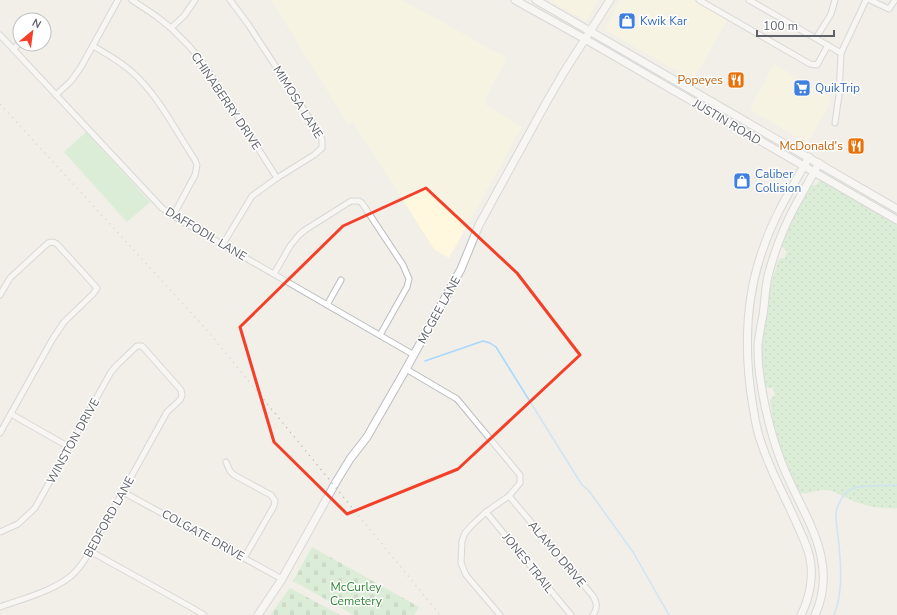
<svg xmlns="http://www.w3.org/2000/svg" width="897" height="615" viewBox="0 0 897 615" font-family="'Nunito Sans',sans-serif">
  <defs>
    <pattern id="grass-dots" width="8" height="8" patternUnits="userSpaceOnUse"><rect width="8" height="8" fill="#c3eac4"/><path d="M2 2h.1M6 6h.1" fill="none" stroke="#a2c1a3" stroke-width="1.8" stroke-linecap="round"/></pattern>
    <pattern id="cemetery-stones" width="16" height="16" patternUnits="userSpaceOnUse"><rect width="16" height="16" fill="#c3eac4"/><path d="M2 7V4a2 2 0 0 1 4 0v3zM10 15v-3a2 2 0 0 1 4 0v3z" fill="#a2c1a3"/></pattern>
  </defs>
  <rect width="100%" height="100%" fill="#f1efe7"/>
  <g fill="#fff8de">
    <polygon points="271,0 402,0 507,58 484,101 486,105 522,127 449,258 434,249 353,122 348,124"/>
    <polygon points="549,0 599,0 586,21"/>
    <polygon points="621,0 696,0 728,19 693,80 607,31 606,27"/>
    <polygon points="774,64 831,97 827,109 807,144 750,109"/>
  </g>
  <path fill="url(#grass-dots)" d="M820 181H824L897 225V508C881 509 863 506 849 499 842 496 836 492 829 490 818 488 809 495 799 493L776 440 770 400 772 397 775 395 773 388H768L764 386C761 361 760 333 765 309 768 293 773 277 778 261L781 258H785L787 251 781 246 791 219 799 207 812 185 815 186Z"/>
  <g fill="url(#cemetery-stones)">
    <polygon points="312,547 419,607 414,615 354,615 293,581"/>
    <polygon points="290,588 340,615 270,615"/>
  </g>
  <polygon fill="#c3eac4" points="86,132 150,202 127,222 64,152"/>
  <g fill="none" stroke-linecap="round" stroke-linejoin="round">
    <g stroke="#a9d7ff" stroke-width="1.5">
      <polyline points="425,361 483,341 490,343 496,347 582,485 589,491 633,552 669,615"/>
      <path d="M834 615C843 593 841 568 839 545 838 535 836 525 836 515 836 505 845 490 854 488 867 485 884 486 897 485"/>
    </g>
    <g stroke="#b9bcc1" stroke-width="7">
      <g id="street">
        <polyline points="132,0 156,16 171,28 189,46 204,64 277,178"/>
        <polyline points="699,0 810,64 817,65 828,45"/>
        <polyline points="749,0 841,53"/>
        <polyline points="870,0 889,9 895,0"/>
        <polyline points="36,20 38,17"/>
        <polyline points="171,28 184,16 195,0"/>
        <polyline points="0,35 162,208 173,216 414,355"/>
        <polyline points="816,38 831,14 835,0"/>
        <path d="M93 46C107 54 120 61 132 72 159 96 175 130 195 160L197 165 195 175 173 216"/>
        <polyline points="13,49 20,43"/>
        <polyline points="56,95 71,81 81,67 118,0"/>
        <polyline points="835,123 839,95 841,53 866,0"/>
        <polyline points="223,244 252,196 277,178 314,155 322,148 322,140 321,136 248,24 230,0"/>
        <polyline points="274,274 290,246 299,235 305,230 351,201 359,201 362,203 403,265 409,279 407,287 380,335"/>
        <polyline points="0,295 10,278 48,243 53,242 57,244 97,288 93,294 64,322 52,340 0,433"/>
        <polyline points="327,305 341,280"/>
        <polyline points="406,369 457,399 520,475 520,483 509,496 486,512 471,526 465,533 462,541 461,563 466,575 500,615"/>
        <polyline points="11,414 69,447"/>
        <polyline points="226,462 230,471 234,475 271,495 275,501 274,506 244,558"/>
        <polyline points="123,492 282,579"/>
        <path d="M509 496 593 596C597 603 598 608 593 615"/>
        <polyline points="486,512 571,615"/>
        <path d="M0 532 18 524 35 508 111 372 117 365 137 346H142L181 390 182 396 180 400 167 412 90 551C85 560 79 569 71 576 53 591 22 599 0 607"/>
        <polyline points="90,551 187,605 204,615"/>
      </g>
    </g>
    <g stroke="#babdc3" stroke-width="9">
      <g id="secondary">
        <polyline points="515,0 585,39 897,220"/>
        <polyline points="536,0 897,209"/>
        <polyline points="258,615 282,579 336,482 350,459 367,437 406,369 461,269 479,225 546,103 564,72 610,0"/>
        <path d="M801 615C809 599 814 577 810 559 808 546 801 534 796 522 785 497 771 472 762 445 757 433 755 420 753 407 744 354 745 297 764 246 775 214 793 186 809 157"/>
        <path d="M815 615C841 558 800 512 781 461 769 430 757 378 758 345 759 335 761 325 763 315 765 302 765 289 768 276 774 253 783 229 794 208 802 193 811 178 819 163"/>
      </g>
    </g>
    <use href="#street" stroke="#fff" stroke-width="5"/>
    <use href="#secondary" stroke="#fff" stroke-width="7"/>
    <polyline stroke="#b6b6b8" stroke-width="1.5" stroke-dasharray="1 5" stroke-linecap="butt" points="0,104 206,329 440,615"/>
  </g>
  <path d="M0 0H897V615H0ZM426 188 517 273 580 355 458 469 347 514 274 442 240 327 343 226Z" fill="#f1efe7" fill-opacity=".55" fill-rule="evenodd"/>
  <path fill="none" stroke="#f4402a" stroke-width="3" stroke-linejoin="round" d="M426 188 517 273 580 355 458 469 347 514 274 442 240 327 343 226Z"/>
  <defs>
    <g id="shop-square" transform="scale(0.9)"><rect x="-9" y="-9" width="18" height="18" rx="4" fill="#3f7fe0" stroke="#fff"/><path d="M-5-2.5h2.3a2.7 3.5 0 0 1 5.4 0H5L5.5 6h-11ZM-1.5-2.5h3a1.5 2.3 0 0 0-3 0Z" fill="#fff"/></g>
    <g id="restaurant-square" transform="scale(0.9)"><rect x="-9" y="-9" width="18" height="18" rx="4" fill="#e8710a" stroke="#fff"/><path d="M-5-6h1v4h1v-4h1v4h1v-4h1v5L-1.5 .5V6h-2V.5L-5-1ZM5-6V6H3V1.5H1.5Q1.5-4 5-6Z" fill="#fff"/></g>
    <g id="supermarket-square" transform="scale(0.9)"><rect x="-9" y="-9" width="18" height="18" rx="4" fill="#3f7fe0" stroke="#fff"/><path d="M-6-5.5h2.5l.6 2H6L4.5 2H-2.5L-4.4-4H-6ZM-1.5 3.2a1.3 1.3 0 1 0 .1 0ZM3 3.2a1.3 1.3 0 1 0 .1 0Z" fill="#fff"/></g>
  </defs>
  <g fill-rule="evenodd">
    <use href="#shop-square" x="627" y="21"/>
    <use href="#restaurant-square" x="736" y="80"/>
    <use href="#supermarket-square" x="802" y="88"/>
    <use href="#restaurant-square" x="856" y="146"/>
    <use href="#shop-square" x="742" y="181"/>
  </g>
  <g text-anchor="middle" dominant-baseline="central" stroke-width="3" stroke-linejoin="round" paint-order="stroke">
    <g font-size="12" fill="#366cbe" stroke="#fff" text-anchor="start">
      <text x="640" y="21">Kwik Kar</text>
      <text x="815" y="88">QuikTrip</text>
      <text x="755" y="174">Caliber<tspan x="755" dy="14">Collision</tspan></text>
    </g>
    <g font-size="12" fill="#c56008" stroke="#fff" text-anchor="end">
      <text x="723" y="80">Popeyes</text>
      <text x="843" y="146">McDonald's</text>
    </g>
    <g font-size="12" fill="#5e6268" stroke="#fff">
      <text transform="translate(226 101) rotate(56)">CHINABERRY DRIVE</text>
      <text transform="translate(298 102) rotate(58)">MIMOSA LANE</text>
      <text transform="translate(727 122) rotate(31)">JUSTIN ROAD</text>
      <text transform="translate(206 234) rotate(31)">DAFFODIL LANE</text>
      <text transform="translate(439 310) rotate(-61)">MCGEE LANE</text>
      <text transform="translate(73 441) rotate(-61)">WINSTON DRIVE</text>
      <text transform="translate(109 517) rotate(-61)">BEDFORD LANE</text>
      <text transform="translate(203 535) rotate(29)">COLGATE DRIVE</text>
      <text transform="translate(557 554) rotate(50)">ALAMO DRIVE</text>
      <text transform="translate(528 563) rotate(51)">JONES TRAIL</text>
    </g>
    <g font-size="12" fill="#308536" stroke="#fff">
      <text x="356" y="587">McCurley<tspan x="356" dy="14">Cemetery</tspan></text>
    </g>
  </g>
  <g transform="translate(32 32) rotate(29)"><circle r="19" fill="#ffffff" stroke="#bfc0c3"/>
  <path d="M0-3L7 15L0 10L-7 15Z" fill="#f4402a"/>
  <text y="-6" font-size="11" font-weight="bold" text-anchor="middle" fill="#5e6268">N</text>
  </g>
  <path d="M757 30v6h77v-6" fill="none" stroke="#5e6268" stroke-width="2"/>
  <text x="763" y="30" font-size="12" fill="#5e6268" stroke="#ffffff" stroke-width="3" paint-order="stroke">100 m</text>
</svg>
